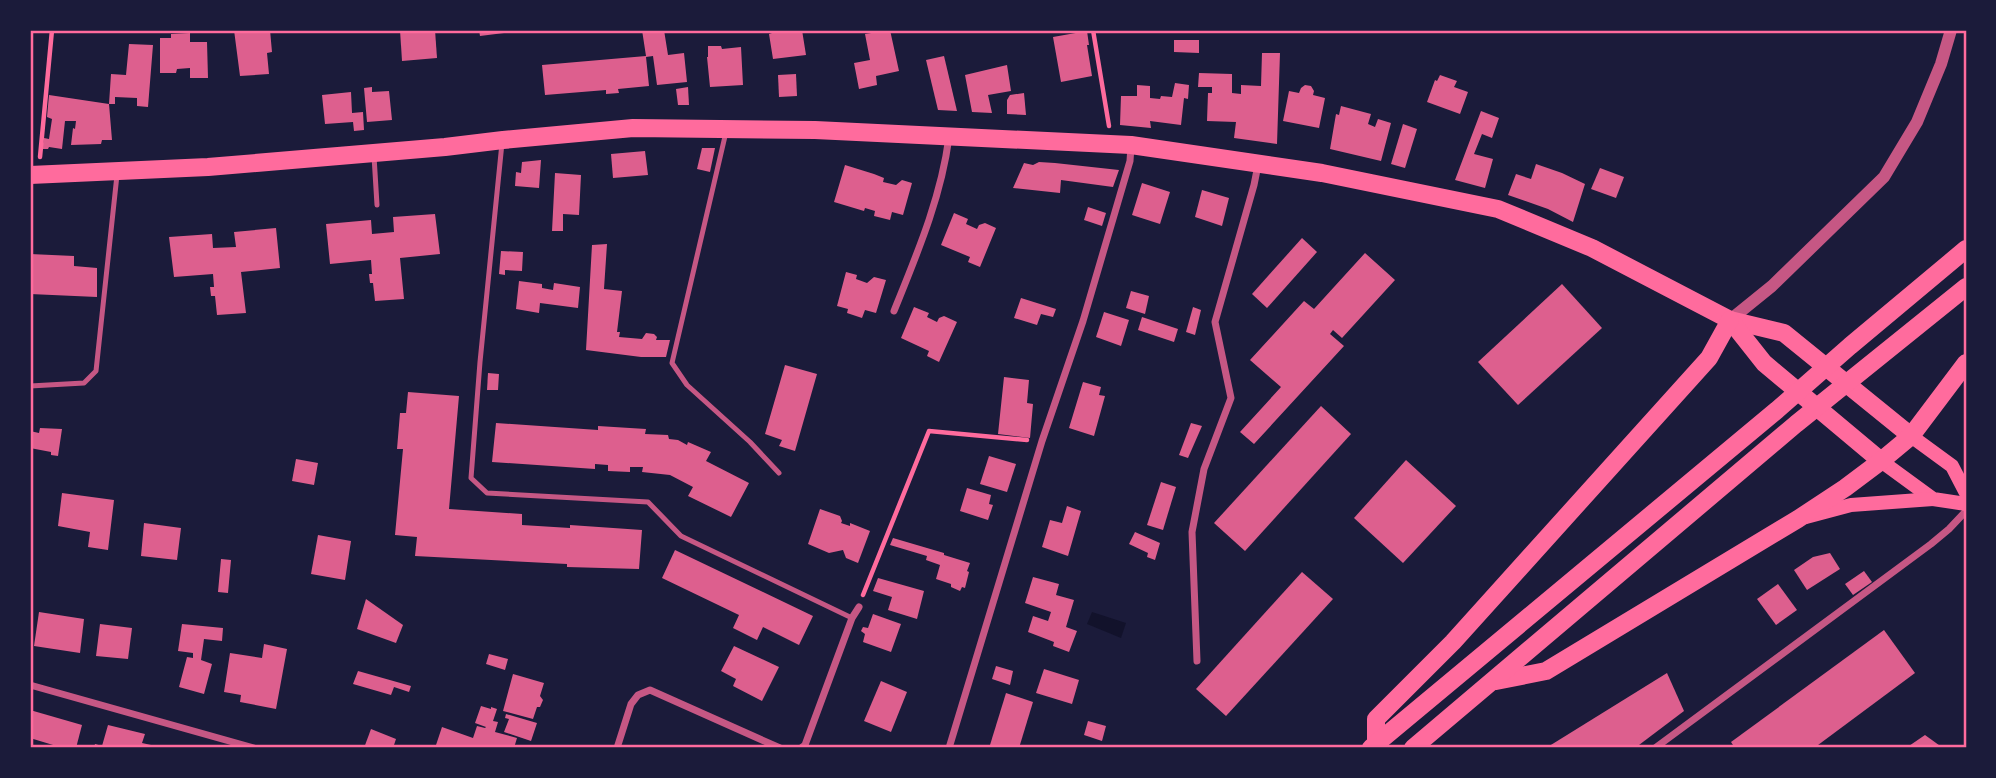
<svg xmlns="http://www.w3.org/2000/svg" width="1996" height="778" viewBox="0 0 1996 778" font-family="'PT Sans',sans-serif">
  <rect width="100%" height="100%" fill="#1b1b3a"/>
  <polygon fill="#12122b" points="1092,612 1126,623 1121,638 1087,624"/>
  <g fill="#dd5f8e">
    <polygon points="234,30 270,30 272,52 267,53 269,74 240,76"/>
    <polygon points="400,30 435,30 437,58 402,61"/>
    <polygon points="479,30 519,30 519,31 480,36"/>
    <polygon points="642,30 664,30 668,55 684,53 687,82 657,85 653,56 646,57 649,86 618,89 619,93 606,94 606,90 545,95 542,65 646,56"/>
    <polygon points="772,30 802,30 806,55 773,59 769,34 772,33"/>
    <polygon points="890,30 899,71 876,76 877,85 859,89 854,63 870,60 865,34"/>
    <polygon points="1087,31 1089,45 1087,45 1092,76 1061,82 1053,37"/>
    <polygon points="190,33 190,42 207,42 208,78 190,78 190,68 177,69 176,73 160,73 160,38 171,38 171,34"/>
    <polygon points="1174,40 1199,40 1199,53 1174,52"/>
    <polygon points="129,44 153,45 148,107 137,106 137,98 115,97 115,104 109,104 111,74 126,75"/>
    <polygon points="708,46 721,46 722,49 741,47 743,85 710,87 707,57 708,57"/>
    <polygon points="1262,53 1280,53 1277,144 1234,138 1236,122 1207,121 1208,93 1212,93 1212,87 1198,87 1199,73 1232,74 1232,93 1241,94 1241,85 1261,86"/>
    <polygon points="944,56 957,111 938,110 926,60"/>
    <polygon points="1007,65 1011,91 988,95 992,113 972,112 965,75"/>
    <polygon points="796,74 797,96 779,97 778,75"/>
    <polygon points="1440,75 1457,81 1454,87 1468,92 1460,114 1427,102 1435,80 1437,81"/>
    <polygon points="1175,83 1189,85 1188,99 1184,98 1181,125 1150,121 1151,128 1120,125 1121,96 1137,96 1137,85 1150,86 1150,98 1160,99 1161,96 1172,97"/>
    <polygon points="1305,85 1311,86 1314,91 1313,95 1325,98 1319,128 1283,121 1289,91 1299,93 1301,88"/>
    <polygon points="372,87 372,92 389,91 392,120 367,122 364,88"/>
    <polygon points="688,87 689,105 678,105 676,89"/>
    <polygon points="351,92 352,113 363,112 364,130 354,131 353,122 325,124 322,95"/>
    <polygon points="1024,93 1026,115 1007,114 1007,100 1010,95"/>
    <polygon points="49,95 109,104 112,140 102,140 101,144 71,145 73,128 75,129 76,121 65,121 62,149 49,147 48,149 42,149 44,138 49,139 52,119 47,117"/>
    <polygon points="1341,106 1371,114 1368,124 1375,127 1378,119 1391,123 1381,161 1330,149 1336,114 1339,115"/>
    <polygon points="1481,111 1499,118 1492,138 1482,134 1474,154 1493,159 1485,188 1455,180"/>
    <polygon points="1403,124 1417,129 1405,168 1391,164"/>
    <polygon points="702,148 715,148 710,172 697,169"/>
    <polygon points="645,151 648,175 613,178 611,154"/>
    <polygon points="541,160 539,188 515,186 516,172 521,173 522,162"/>
    <polygon points="1039,162 1055,163 1119,170 1113,187 1061,180 1060,193 1013,188 1024,163 1033,165"/>
    <polygon points="1536,164 1562,173 1585,184 1573,222 1548,209 1508,195 1516,174 1531,179"/>
    <polygon points="845,165 874,174 884,178 883,182 896,185 902,180 912,183 903,215 892,212 890,220 874,216 875,211 865,208 864,211 834,202"/>
    <polygon points="1600,168 1624,177 1616,198 1591,189"/>
    <polygon points="555,173 581,175 579,215 563,214 563,231 552,231"/>
    <polygon points="1142,183 1170,192 1160,224 1132,215"/>
    <polygon points="1202,190 1229,198 1222,226 1195,217"/>
    <polygon points="1088,207 1106,213 1102,226 1084,220"/>
    <polygon points="954,213 968,219 966,224 977,229 979,225 985,223 996,228 980,267 968,262 970,257 941,245"/>
    <polygon points="435,214 440,254 400,258 404,299 375,301 373,283 370,283 369,274 372,274 371,260 330,264 326,224 371,220 372,234 394,232 393,217"/>
    <polygon points="276,228 280,268 241,272 246,313 217,315 215,296 211,296 210,287 214,287 213,274 174,277 169,237 212,234 213,248 236,247 234,232"/>
    <polygon points="1302,238 1317,252 1267,308 1252,294"/>
    <polygon points="607,244 604,289 622,291 617,332 620,332 619,337 642,339 646,333 654,334 657,337 656,340 670,340 666,357 641,357 586,350 592,245"/>
    <polygon points="501,251 523,252 522,271 505,270 505,275 499,274"/>
    <polygon points="1365,253 1395,280 1342,338 1333,330 1330,334 1344,346 1254,444 1240,432 1281,387 1250,360 1304,301 1314,309"/>
    <polygon points="30,254 74,256 74,266 97,268 97,297 30,294"/>
    <polygon points="846,272 857,275 856,279 867,283 874,277 886,280 876,313 865,310 862,318 847,313 848,309 837,306"/>
    <polygon points="519,281 542,284 542,288 553,290 554,283 580,287 578,308 540,303 539,313 516,309"/>
    <polygon points="1562,284 1602,328 1518,405 1478,362"/>
    <polygon points="1131,291 1149,296 1145,314 1126,308"/>
    <polygon points="1021,298 1056,309 1053,317 1041,314 1037,325 1014,318"/>
    <polygon points="914,307 929,313 927,317 937,322 939,318 944,316 957,322 939,362 927,356 929,351 901,338"/>
    <polygon points="1193,307 1201,310 1195,335 1186,332"/>
    <polygon points="1104,312 1129,320 1121,346 1096,337"/>
    <polygon points="1142,317 1178,329 1174,342 1138,330"/>
    <polygon points="785,365 817,374 795,451 779,446 782,440 765,434"/>
    <polygon points="488,373 499,374 498,390 487,390"/>
    <polygon points="1004,377 1029,380 1027,403 1033,404 1030,438 998,434"/>
    <polygon points="1083,382 1101,387 1099,395 1105,396 1094,436 1069,428"/>
    <polygon points="408,392 459,396 449,509 522,514 522,525 570,528 570,525 642,530 639,569 567,567 567,564 415,556 417,537 395,535 403,449 397,449 400,413 406,413"/>
    <polygon points="1321,406 1351,434 1245,551 1214,523"/>
    <polygon points="496,423 598,430 598,426 646,429 645,434 668,435 669,439 678,440 687,445 688,442 711,452 706,461 749,483 731,517 688,496 693,487 670,475 642,472 643,467 630,467 630,472 608,471 608,465 595,464 595,469 492,462"/>
    <polygon points="1191,423 1202,426 1188,458 1179,455"/>
    <polygon points="40,428 62,429 58,456 51,455 51,452 30,448 30,431 39,433"/>
    <polygon points="989,456 1016,464 1007,492 980,484"/>
    <polygon points="296,459 318,463 314,485 292,481"/>
    <polygon points="1406,460 1456,506 1403,563 1354,518"/>
    <polygon points="1161,482 1176,487 1163,530 1147,525"/>
    <polygon points="967,488 991,495 989,504 993,505 988,520 960,511"/>
    <polygon points="62,493 114,500 108,550 88,547 90,532 58,526"/>
    <polygon points="1067,506 1081,511 1068,556 1042,547 1050,520 1062,523"/>
    <polygon points="820,509 840,516 842,521 841,523 850,526 850,523 870,531 858,563 846,558 843,550 829,553 808,544"/>
    <polygon points="144,523 181,528 177,560 141,556"/>
    <polygon points="1135,532 1160,543 1155,560 1147,557 1148,553 1129,544"/>
    <polygon points="318,535 351,541 345,580 311,574"/>
    <polygon points="893,538 944,553 944,555 970,563 967,571 969,572 965,588 962,587 960,591 951,587 951,584 936,579 940,565 926,560 927,556 890,545"/>
    <polygon points="675,550 813,616 799,645 763,627 757,640 733,628 739,615 662,578"/>
    <polygon points="1830,553 1840,569 1807,590 1794,570 1813,557"/>
    <polygon points="221,559 231,560 228,593 218,592"/>
    <polygon points="1864,571 1872,582 1853,595 1845,584"/>
    <polygon points="1302,572 1333,599 1226,716 1196,689"/>
    <polygon points="1033,577 1059,584 1056,595 1074,600 1066,627 1077,631 1069,652 1053,646 1054,642 1028,632 1033,616 1048,621 1051,612 1025,603"/>
    <polygon points="878,578 924,591 917,619 888,610 892,597 873,591"/>
    <polygon points="1778,584 1797,610 1776,625 1757,599"/>
    <polygon points="366,599 403,625 396,643 357,629"/>
    <polygon points="39,612 84,619 80,653 34,646"/>
    <polygon points="873,614 901,624 891,652 863,642 865,634 861,631 863,627 868,628"/>
    <polygon points="100,624 132,628 128,659 96,656"/>
    <polygon points="182,624 223,628 222,641 204,639 201,660 212,664 204,694 179,687 187,657 193,658 193,653 178,651"/>
    <polygon points="1884,630 1915,673 1814,748 1735,748 1731,742"/>
    <polygon points="264,644 287,649 276,709 240,702 241,695 224,692 230,653 262,658"/>
    <polygon points="734,646 779,667 762,701 733,686 736,679 721,671"/>
    <polygon points="489,654 508,659 505,670 486,664"/>
    <polygon points="996,666 1013,671 1010,685 992,679"/>
    <polygon points="1044,669 1079,680 1072,704 1036,693"/>
    <polygon points="358,671 411,686 409,692 394,687 391,695 353,684"/>
    <polygon points="1667,673 1684,711 1635,748 1546,748"/>
    <polygon points="513,674 544,683 540,696 543,700 540,707 537,707 533,719 503,711"/>
    <polygon points="881,681 907,692 891,732 864,721"/>
    <polygon points="1006,693 1033,702 1019,748 1001,748 990,745"/>
    <polygon points="481,706 491,709 491,707 497,709 493,721 498,722 495,732 517,738 514,748 435,748 442,727 473,738 477,726 485,728 486,727 475,723"/>
    <polygon points="30,710 82,725 76,748 63,748 30,738"/>
    <polygon points="506,714 537,723 531,741 504,732 509,719 505,718"/>
    <polygon points="1088,721 1106,726 1102,741 1084,735"/>
    <polygon points="108,725 145,734 142,743 151,745 150,748 94,748 95,744 102,746"/>
    <polygon points="371,729 396,739 393,748 364,748"/>
    <polygon points="1925,735 1943,748 1906,748"/>
  </g>
  <g fill="none" stroke-linecap="round" stroke-linejoin="round">
    <g stroke="#ff6b9d" stroke-width="4.5">
      <polyline points="1093,30 1109,126"/>
      <polyline points="40,157 52,30"/>
      <polyline points="863,595 929,431 1027,440"/>
    </g>
    <g stroke="#c65784" stroke-width="5">
      <polyline points="726,132 672,363 687,385 750,442 779,473"/>
      <polyline points="502,143 480,362 471,478 487,493 648,502 681,536 852,618"/>
      <polyline points="374,156 377,205"/>
      <polyline points="30,386 84,383 96,371 117,175"/>
    </g>
    <g stroke="#c65784" stroke-width="7">
      <path d="M894 311C917 254 941 198 949 137"/>
      <polyline points="1197,661 1192,532 1204,469 1231,398 1215,322 1254,185 1258,165"/>
      <polyline points="30,685 254,748"/>
      <polyline points="617,748 631,704 638,695 650,690 780,748"/>
      <polyline points="801,748 805,745 852,618 859,607"/>
      <polyline points="949,748 1042,441 1083,321 1130,161 1131,146"/>
      <polyline points="1655,748 1931,544 1949,529 1966,511"/>
    </g>
    <polyline stroke="#c65784" stroke-width="12" points="1730,320 1772,286 1884,177 1917,122 1941,64 1951,30"/>
    <g stroke="#ff6b9d" stroke-width="14">
      <polyline points="1911,436 1952,466 1966,493"/>
      <polyline points="1881,461 1933,499 1966,504"/>
      <polyline points="1806,517 1851,505 1933,499"/>
    </g>
    <g stroke="#ff6b9d" stroke-width="18">
      <polyline points="30,175 208,167 445,147 503,140 633,128 815,130 1131,145 1322,173 1498,209 1592,248 1730,320 1784,333 1911,436"/>
      <polyline points="1730,320 1764,363 1881,461"/>
      <polyline points="1496,681 1546,671 1798,519 1845,488 1881,461 1911,436 1966,363"/>
      <polyline points="1376,744 1376,719 1453,642 1709,358 1730,320"/>
      <polyline points="1371,748 1777,410 1850,346 1966,249"/>
      <polyline points="1413,748 1796,424 1966,287"/>
    </g>
  </g>
  <rect width="1996" height="778" fill="none" stroke="#1b1b3a" stroke-width="63"/>
  <rect x="32" y="32" width="1933" height="714" fill="none" stroke="#ff6b9d" stroke-width="2.5"/>
</svg>
